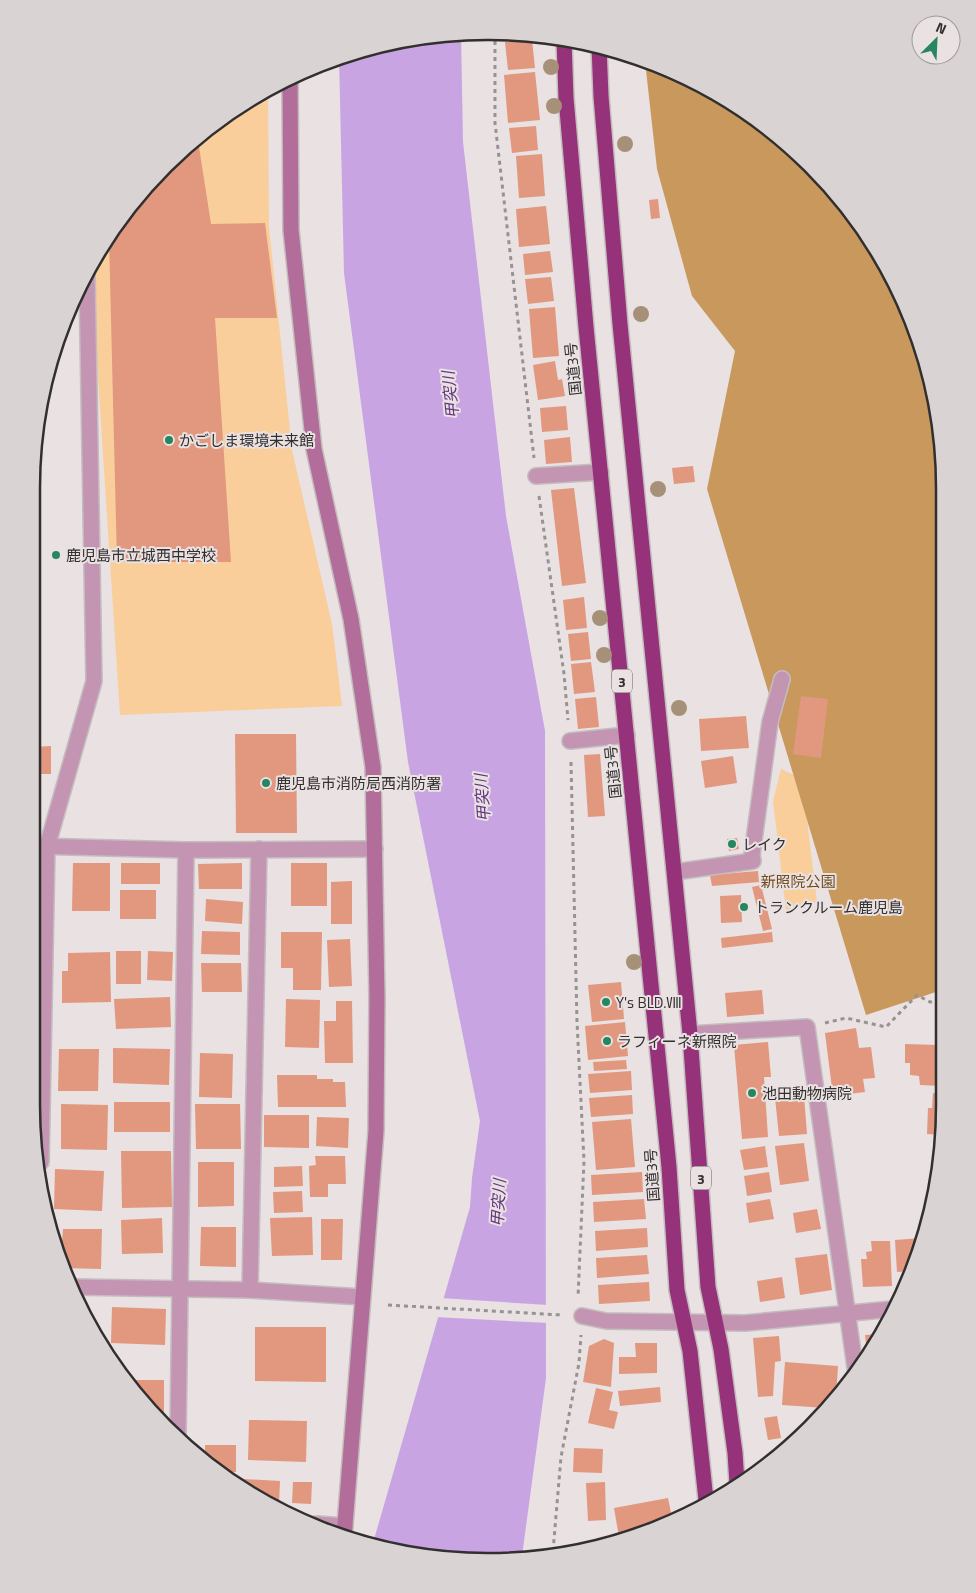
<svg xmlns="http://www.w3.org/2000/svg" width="976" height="1593" viewBox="0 0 976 1593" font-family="'Titillium Web','Noto Sans JP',sans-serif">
  <rect width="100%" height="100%" fill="#e9e1e2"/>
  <g fill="#f9ce9a">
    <polygon points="268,89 269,227 292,450 332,624 342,706 120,715 91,270 125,210 187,145 259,93"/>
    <polygon points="781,769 802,779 817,902 786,911 773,801"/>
  </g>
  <polygon fill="#c8985c" points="645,61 690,78 766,125 832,187 884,260 929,370 944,458 942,990 866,1015 707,489 735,351 692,296 657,169"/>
  <polygon fill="#c8a4e3" points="461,34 463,142 506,516 545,731 546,1378 522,1556 488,1562 373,1543 470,1207 472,1178 480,1121 408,762 344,273 339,56 428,35"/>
  <polygon fill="#e9e1e2" points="441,1298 548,1305 548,1323 435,1317"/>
  <g fill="#e1987e">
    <polygon points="532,40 535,68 508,70 505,42"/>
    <polygon points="535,72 540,120 508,123 504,75"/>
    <polygon points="536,126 538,150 512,153 509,128"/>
    <polygon points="184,147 199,147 211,224 265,223 277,318 215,318 231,562 117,562 109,238 125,210"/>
    <polygon points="542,154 545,196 519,198 516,156"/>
    <polygon points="658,199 660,218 651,219 649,200"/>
    <polygon points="546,206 550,244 519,247 516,209"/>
    <polygon points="550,251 553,272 525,275 523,254"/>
    <polygon points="551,277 554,301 528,304 525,279"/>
    <polygon points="555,307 559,356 533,358 529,309"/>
    <polygon points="555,361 558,380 562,379 565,396 538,400 533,365"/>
    <polygon points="566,406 568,430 542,432 540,408"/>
    <polygon points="570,437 572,462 546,464 544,440"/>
    <polygon points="693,466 695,482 674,484 672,468"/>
    <polygon points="574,488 586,583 562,586 551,490"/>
    <polygon points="584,597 587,628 566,630 563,600"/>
    <polygon points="588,632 591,659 571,661 568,634"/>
    <polygon points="591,662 595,692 574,694 571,664"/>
    <polygon points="801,696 828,699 821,758 793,754"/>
    <polygon points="596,697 599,727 578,729 575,699"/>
    <polygon points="746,716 749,748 701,751 699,719"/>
    <polygon points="235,734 296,734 297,833 236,833"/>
    <polygon points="51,746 51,774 33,774 33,747"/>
    <polygon points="600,754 605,816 588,817 584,755"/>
    <polygon points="733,756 737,783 705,788 701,761"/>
    <polygon points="737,838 739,849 729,851 727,839"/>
    <polygon points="73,863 110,863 110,911 72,911"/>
    <rect x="121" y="863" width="39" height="21"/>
    <polygon points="242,863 242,889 199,889 198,864"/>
    <rect x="291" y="863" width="36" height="43"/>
    <polygon points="758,871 759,882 712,886 710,875"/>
    <polygon points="352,881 352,924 331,924 331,882"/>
    <polygon points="761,885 772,929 763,931 752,887"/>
    <rect x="120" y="890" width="36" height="29"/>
    <polygon points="741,895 742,922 721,923 720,896"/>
    <polygon points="206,899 243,902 242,924 205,921"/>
    <polygon points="202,931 240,932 240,955 201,954"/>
    <polygon points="281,932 322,932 321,990 293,990 293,968 281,968"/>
    <polygon points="772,932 773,942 722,948 721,938"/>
    <polygon points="350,939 352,986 329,987 327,940"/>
    <rect x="116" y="951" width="25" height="33"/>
    <polygon points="148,951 173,952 172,981 147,980"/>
    <polygon points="110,952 111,1002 62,1003 62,971 68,971 68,953"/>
    <polygon points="201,963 241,963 242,992 202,992"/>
    <polygon points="621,982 624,1019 592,1022 588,985"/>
    <polygon points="762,990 764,1014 727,1017 725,993"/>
    <polygon points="170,997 171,1027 116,1029 114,999"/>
    <polygon points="286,999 320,1000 319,1048 285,1047"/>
    <polygon points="336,1001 352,1001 353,1063 325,1063 324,1021 336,1021"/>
    <polygon points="625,1022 628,1056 588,1060 585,1026"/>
    <polygon points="856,1028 859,1048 871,1047 875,1078 863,1079 865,1092 833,1096 825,1033"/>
    <polygon points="768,1042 771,1077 764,1077 768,1137 742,1139 734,1045"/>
    <polygon points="905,1044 939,1045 939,1051 941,1051 941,1086 920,1085 919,1076 910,1075 910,1063 905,1063"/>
    <polygon points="113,1048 170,1049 169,1085 113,1083"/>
    <polygon points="59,1049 99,1049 98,1091 58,1091"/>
    <polygon points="200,1053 233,1054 232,1098 199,1097"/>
    <polygon points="626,1060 627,1069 594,1071 593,1062"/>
    <polygon points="631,1071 632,1090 590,1093 588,1074"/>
    <polygon points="277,1075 317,1075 317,1079 333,1079 333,1082 345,1082 346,1107 278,1107"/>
    <polygon points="933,1093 941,1094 941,1135 927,1134 928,1108 932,1108"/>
    <polygon points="632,1095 633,1114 591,1117 589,1098"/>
    <polygon points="804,1096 807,1134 779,1136 775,1098"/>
    <rect x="114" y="1102" width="56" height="30"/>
    <polygon points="61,1104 108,1105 107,1150 61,1149"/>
    <polygon points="195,1104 240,1104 241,1149 196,1149"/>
    <polygon points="264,1115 309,1115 309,1148 264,1147"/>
    <polygon points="317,1117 349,1118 348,1148 316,1146"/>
    <polygon points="631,1119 635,1167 596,1170 592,1122"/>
    <polygon points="804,1143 809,1181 780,1185 775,1146"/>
    <polygon points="765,1146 768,1167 744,1170 740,1150"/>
    <polygon points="121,1151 171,1151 172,1207 122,1208"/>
    <polygon points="315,1156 345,1156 346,1184 328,1184 328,1197 310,1197 309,1166 316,1165"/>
    <polygon points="198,1162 234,1162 234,1206 198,1207"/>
    <polygon points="302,1166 303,1186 274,1187 274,1167"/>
    <polygon points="55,1169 104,1171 102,1211 54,1209"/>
    <polygon points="642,1172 643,1192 592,1195 591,1175"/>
    <polygon points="769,1172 772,1192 747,1196 744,1176"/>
    <polygon points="302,1191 303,1212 274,1213 273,1192"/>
    <polygon points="644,1199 646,1219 594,1222 593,1202"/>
    <polygon points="770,1199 774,1219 749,1223 746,1203"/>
    <polygon points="817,1209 821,1229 796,1233 793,1213"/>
    <polygon points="312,1217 313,1255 272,1256 270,1218"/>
    <polygon points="162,1218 163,1253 122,1254 121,1220"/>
    <polygon points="321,1219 343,1219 342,1260 321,1260"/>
    <polygon points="201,1227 236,1227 236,1267 200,1266"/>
    <polygon points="647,1228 648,1247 596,1251 595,1231"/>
    <polygon points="63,1229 102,1229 101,1269 64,1268 55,1252 54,1246 55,1241 62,1241"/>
    <polygon points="921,1238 912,1271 897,1272 895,1240"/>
    <polygon points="871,1241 890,1241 892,1286 863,1287 861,1259 867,1259 866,1252 872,1251"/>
    <polygon points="827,1254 832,1290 800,1295 795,1258"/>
    <polygon points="647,1255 649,1274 597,1278 596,1258"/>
    <polygon points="782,1277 785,1298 760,1302 757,1281"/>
    <polygon points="649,1282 650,1301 599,1304 598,1285"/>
    <polygon points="112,1307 166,1309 165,1345 111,1343"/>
    <polygon points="255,1327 326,1327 326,1382 255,1381"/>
    <polygon points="879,1334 875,1340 867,1354 865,1335"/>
    <polygon points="779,1336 781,1361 775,1362 773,1396 758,1397 753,1338"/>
    <polygon points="604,1339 614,1343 611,1387 583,1382 589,1346"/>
    <polygon points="635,1343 657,1343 657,1373 619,1374 619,1357 636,1357"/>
    <polygon points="785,1362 838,1366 836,1397 826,1408 782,1405"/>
    <polygon points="124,1380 164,1380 164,1415 158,1415"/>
    <polygon points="660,1387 661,1402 620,1406 618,1391"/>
    <polygon points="596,1388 613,1392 609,1410 618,1412 614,1429 588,1423"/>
    <polygon points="777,1416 781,1438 768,1440 764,1418"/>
    <polygon points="249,1420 307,1421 306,1462 248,1460"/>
    <polygon points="205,1445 236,1445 236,1472 219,1472 210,1468 205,1463"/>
    <polygon points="574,1448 603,1449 602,1473 573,1472"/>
    <polygon points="243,1479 280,1481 279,1504 243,1485"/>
    <polygon points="293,1482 312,1482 311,1504 292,1503"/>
    <polygon points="605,1482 606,1520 588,1521 586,1483"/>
    <polygon points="668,1498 672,1518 643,1533 619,1537 614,1508"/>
  </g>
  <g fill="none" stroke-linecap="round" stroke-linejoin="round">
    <g stroke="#c4bdbe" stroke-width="18">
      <g id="street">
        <polyline points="536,476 601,472"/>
        <polyline points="570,741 627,735"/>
        <polyline points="33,846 186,850 375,849"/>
        <polyline points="675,872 753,861 752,855 770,722 782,679"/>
        <polyline points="690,1034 807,1027 856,1374"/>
        <polyline points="41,1162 47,847 94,681 87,277"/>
        <polyline points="74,1287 250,1290 362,1297"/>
        <polyline points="250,1290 259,849"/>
        <polyline points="582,1316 606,1321 745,1323 893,1309"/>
        <polyline points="178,1436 186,850"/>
        <polyline points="316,1524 345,1526"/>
      </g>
    </g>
    <g stroke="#c4bdbe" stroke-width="18">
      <polyline id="secondary" points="290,79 291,230 314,449 351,619 373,767 377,998 376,1131 344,1538"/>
    </g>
    <g stroke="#c4bdbe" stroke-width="18">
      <g id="highway">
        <polyline points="564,40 566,98 586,327 669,1167 677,1290 690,1351 706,1500"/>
        <polyline points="599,46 601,96 620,324 690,1034 708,1287 721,1349 735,1453 737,1483"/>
      </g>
    </g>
    <g stroke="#989393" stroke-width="3" stroke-dasharray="4 4" stroke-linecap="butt">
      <polyline points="495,33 495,123 534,458"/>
      <polyline points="539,496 564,674 568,720"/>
      <polyline points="571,762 577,1022 584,1161 578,1297"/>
      <polyline points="825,1023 846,1018 886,1027 917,995 930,1002 942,1000"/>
      <polyline points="388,1305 562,1315"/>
      <polyline points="553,1551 561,1457 579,1363 581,1335"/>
    </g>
    <use href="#street" stroke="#c495b3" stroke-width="15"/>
    <use href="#secondary" stroke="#b26d9b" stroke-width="15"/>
    <use href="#highway" stroke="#95327a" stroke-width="15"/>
  </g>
  <g fill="#a69077">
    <circle cx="551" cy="67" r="8"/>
    <circle cx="554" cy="106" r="8"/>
    <circle cx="625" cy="144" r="8"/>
    <circle cx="641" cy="314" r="8"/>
    <circle cx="658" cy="489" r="8"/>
    <circle cx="600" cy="618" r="8"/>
    <circle cx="604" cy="655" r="8"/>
    <circle cx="679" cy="708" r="8"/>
    <circle cx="634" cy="962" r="8"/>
  </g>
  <g fill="#25865f" stroke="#e9e1e2" stroke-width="2">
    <circle cx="169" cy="440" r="5"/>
    <circle cx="56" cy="555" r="5"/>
    <circle cx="266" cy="783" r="5"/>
    <circle cx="732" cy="844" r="5"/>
    <circle cx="744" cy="907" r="5"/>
    <circle cx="606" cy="1002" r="5"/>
    <circle cx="607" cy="1041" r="5"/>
    <circle cx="752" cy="1093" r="5"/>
  </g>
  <g text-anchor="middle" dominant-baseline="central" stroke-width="4" stroke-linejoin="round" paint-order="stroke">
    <g fill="#e9e1e2" stroke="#696465" stroke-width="1">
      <rect x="612" y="669.5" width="20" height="23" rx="4"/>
      <rect x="691" y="1166.5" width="20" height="23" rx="4"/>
    </g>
    <g font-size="14" font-weight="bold" fill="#322f2f">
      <text x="622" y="681">3</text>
      <text x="701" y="1178">3</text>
    </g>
    <g font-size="15" fill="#322f2f" stroke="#e9e1e2">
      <text transform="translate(573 369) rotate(-96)">国道3号</text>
      <text transform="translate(613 772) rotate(-96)">国道3号</text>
      <text transform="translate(652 1175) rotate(-94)">国道3号</text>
    </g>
    <g font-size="15" fill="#322f2f" stroke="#e9e1e2" text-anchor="start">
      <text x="179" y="440">かごしま環境未来館</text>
      <text x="66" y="555">鹿児島市立城西中学校</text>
      <text x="276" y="783">鹿児島市消防局西消防署</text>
      <text x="742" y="844">レイク</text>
      <text x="754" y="907">トランクルーム鹿児島</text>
      <text x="616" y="1002">Y's BLD.Ⅷ</text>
      <text x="617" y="1041">ラフィーネ新照院</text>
      <text x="762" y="1093">池田動物病院</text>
    </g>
    <g font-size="15" fill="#6f4d20" stroke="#e9e1e2">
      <text x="798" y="881">新照院公園</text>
    </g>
    <g font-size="16" font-style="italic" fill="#633680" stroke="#e9e1e2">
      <text transform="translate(450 395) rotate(-96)">甲突川</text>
      <text transform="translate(482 798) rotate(-94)">甲突川</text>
      <text transform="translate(498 1203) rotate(-87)">甲突川</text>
    </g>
  </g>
  <path d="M0 0H976V1593H0ZM488 40H488A448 448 0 0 1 936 488V1105A448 448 0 0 1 488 1553H488A448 448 0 0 1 40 1105V488A448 448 0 0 1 488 40Z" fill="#dad3d4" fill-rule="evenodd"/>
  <path fill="none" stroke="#322f2f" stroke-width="2.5" d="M488 40H488A448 448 0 0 1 936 488V1105A448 448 0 0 1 488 1553H488A448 448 0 0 1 40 1105V488A448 448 0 0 1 488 40Z"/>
  <g transform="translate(936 40) rotate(24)"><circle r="24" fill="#e9e1e2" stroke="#a09a9a"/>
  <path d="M0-4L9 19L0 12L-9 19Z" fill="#25865f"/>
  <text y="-8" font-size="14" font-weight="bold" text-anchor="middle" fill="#322f2f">N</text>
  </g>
</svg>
